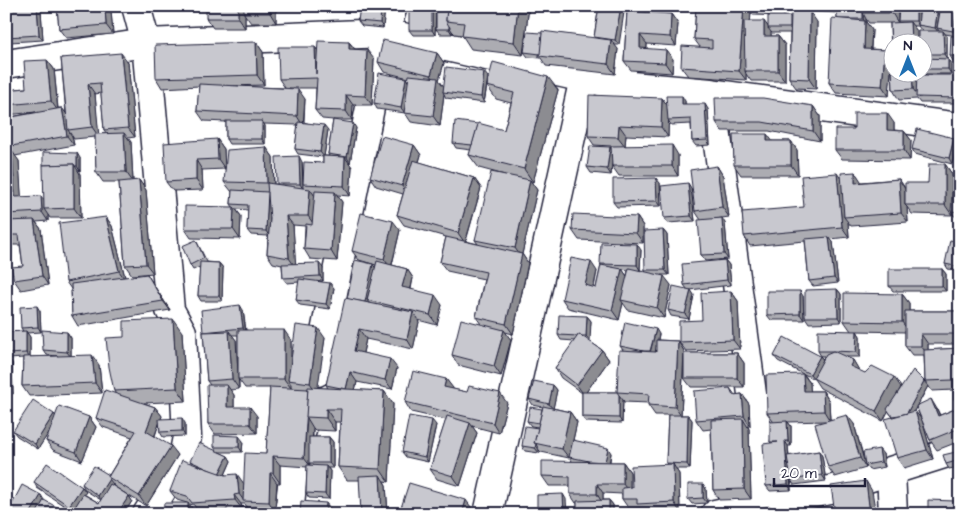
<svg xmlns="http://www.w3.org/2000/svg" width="966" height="520" viewBox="0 0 966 520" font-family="'Architects Daughter',sans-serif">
  <rect width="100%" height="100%" fill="#fff"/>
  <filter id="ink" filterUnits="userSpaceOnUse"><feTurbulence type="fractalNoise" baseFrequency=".02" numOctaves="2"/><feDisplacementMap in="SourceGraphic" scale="10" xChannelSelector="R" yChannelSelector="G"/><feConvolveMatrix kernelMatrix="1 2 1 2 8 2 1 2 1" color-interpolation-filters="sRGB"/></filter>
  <g filter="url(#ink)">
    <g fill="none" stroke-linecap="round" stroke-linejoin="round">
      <g stroke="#22223b" stroke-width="31">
        <g id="minor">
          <polyline points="136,6 146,43 170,310 182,332 187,437 183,457 147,514"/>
          <polyline points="6,64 146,43 385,33 584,78 620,85 711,93 960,127"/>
          <polyline points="620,85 631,6"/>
          <polyline points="711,93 767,504"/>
          <polyline points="317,372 385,33 393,6"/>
          <polyline points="891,472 893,514"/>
          <polyline points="289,514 295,456 302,430"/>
          <polyline points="488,514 584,78"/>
          <polyline points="715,514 830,490 960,449"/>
        </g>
      </g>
      <use href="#minor" stroke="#fff" stroke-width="28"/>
    </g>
    <g fill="#acacb2" stroke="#22223b" fill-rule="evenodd">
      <polygon points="57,6 114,6 109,7 111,11 113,34 66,38 59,29"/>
      <polygon points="276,6 276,23 251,23 245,15 245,28 213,28 206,18"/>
      <polygon points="385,6 383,28 362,26 358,21"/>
      <polygon points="435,6 435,35 413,35 409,30"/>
      <polygon points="436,6 529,6 523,55 471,49 462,35 455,34 452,31 452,34 440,34 436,29"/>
      <polygon points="599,6 619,45 614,45 618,49 615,74 546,66 541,58 528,57 524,52 595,38 594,37"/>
      <path d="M696 6H784V16L817 22 816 89 796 88 789 78 790 33H772L771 32V36H778L785 45V81H751L746 74V80L688 76 681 67 700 47 694 39ZM748 8 753 15 784 16 768 26 750 21 751 12Z"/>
      <polygon points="798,6 835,6 835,13 800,10"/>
      <path d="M837 6 919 13 959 6 960 35 958 33 959 26 957 36 945 34 947 36V59L951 64V74H924L923 72H924V42L926 31 921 30 918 26H913L917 31 894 72H918L919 75H956V73L955 71V61H953L950 56 960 36V103H920L917 99 899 100 893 90 891 61 889 96 836 93 829 83 837 19ZM866 19 869 23H890L891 59 885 50 871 49 872 30 866 22Z"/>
      <polygon points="41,10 43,40 10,42 7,37"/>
      <polygon points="627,11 671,14 678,24 676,46 647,44 647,49 673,59 672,73 631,70 624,61"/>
      <path d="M256 42 263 52 264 85 230 86 285 88 279 79 317 49 349 42 355 49 374 59 372 105H353L352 120H333L356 128 350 163 348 162 352 167 350 196 337 195 342 202 337 261 310 259 304 249 305 226 293 225 295 264 323 268V281H320L334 288 330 309 300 305 296 300 299 282 287 283 283 278 282 265 273 263 267 254 268 236 251 235 247 230 248 210 236 209 241 216 240 239 191 238 185 229 233 207 231 204 232 192 224 182 266 147 273 157 274 184H277L302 162 303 176 323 163V157L298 154 295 149 298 125 264 124 265 126V144H229L226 139V122L204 121 197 111 199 86 162 88 156 78ZM289 88H316L315 110 322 119 333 120 328 154 329 156H324L328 130 304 122 305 99Z"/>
      <polygon points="437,53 444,63 439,80 444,87 488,77 487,85 558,90 533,182 531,182 537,190 522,254 528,263 513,334 505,332 511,340 501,376 458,365 452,355 481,324 476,317 484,279 447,271 440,262 446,237 404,225 397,215 403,194 376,186 370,177 414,145 421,155 419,162 474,178 481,188 466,241 478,244 475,240 505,175 479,168 469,155 471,150 456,148 453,143 504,130 511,103 496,99 487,86 484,103 446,98 444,94 440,126 411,122 405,113 377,109 374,103 406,78 408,81 409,78 384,72 378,62"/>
      <path d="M61 58 128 62 135 137 128 138 131 142 133 181 139 180 146 190 153 273 132 275 125 265 119 182H103L96 172 95 137 74 139 72 136 74 145 15 156 19 161 21 197 43 200 80 158V171H78L80 174 81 218H50L48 215V221L36 222 41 229 48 285 21 290 14 280 23 266 20 245H11L6 238V152H8L6 148V118L36 112 6 115V90L26 88 47 60 54 69 58 108H62L66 114ZM101 93 104 130 106 133 98 134 95 94Z"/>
      <polygon points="662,98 667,105 685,101 685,104 708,109 710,145 696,146 692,141 691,124 671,125 668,120 668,137 626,135 625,146 678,155 678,176 619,176 612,166 612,165 611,175 591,173 587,167 610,147 612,150 611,146 594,145 588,136"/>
      <polygon points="813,106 820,116 820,141 769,131 722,131 716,122"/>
      <polygon points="894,123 894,130 904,131 911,140 910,160 842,159 835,150 854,129"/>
      <polygon points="954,138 958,143 952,164 915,154 912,149"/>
      <polygon points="217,139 224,149 225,169 202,170 203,190 173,191 166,182"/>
      <polygon points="773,141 791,141 797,150 798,175 741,175 734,165"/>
      <polygon points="960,152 960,216 954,216 952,212 952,215 912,214 907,207 908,222 851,226 848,222 849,237 830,239 833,242 838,283 813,286 809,281 805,241 750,246 744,236 804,207 855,172 861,182 899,179 905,188 928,183 945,164 952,174 952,200"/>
      <polygon points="717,166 723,176 729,217 715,219 725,223 728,259 705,261 701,255 701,220 695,211"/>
      <polygon points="660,183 661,206 617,207 613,202"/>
      <polygon points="691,188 695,221 668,223 664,218"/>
      <polygon points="106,217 112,226 125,277 153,284 170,310 78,326 72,316 71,289 66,282"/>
      <polygon points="637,217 643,226 643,243 579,240 572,230"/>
      <polygon points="960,219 960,239 958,239 955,233"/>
      <path d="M400 230 392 265 407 269 413 278 411 289 442 305 437 325 418 320 419 322 413 349 366 339 363 353 397 368 392 389 357 382 355 390 384 391 393 404 389 482 384 481 386 485 388 514H361L360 480H347L338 467 340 422H335V431L315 430 313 428V437H329L333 442V468H328L330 471 329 499 309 498 306 493 307 467 280 465V483H277L275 511H260L262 514 227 510 218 511 220 514H192L197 510 194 505 189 504 192 508V514L187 503 177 500 170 491 192 464 190 461 217 451 214 447 243 441 242 452H219L228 456 231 461 225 475 244 484 266 454 270 388H245L239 380V389L230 390 234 395V407L257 416V433L215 434 208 424 210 385 207 381 203 332 243 310 246 330 291 340V361L325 338 317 388H328L326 385 347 299 375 268 376 265 359 260 352 251ZM232 335H238V370L236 340ZM241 504H245L247 507H242Z"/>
      <path d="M663 230 667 235 669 275H661L671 285 664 318 628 310 623 303 619 320 568 308 562 299 597 271 594 287 596 288 601 265 600 264 641 250 640 270 646 271 645 270ZM622 269 628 270 627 276Z"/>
      <polygon points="196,240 207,262 219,263 223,268 222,301 201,301 198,296 200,267 193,270 190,265"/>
      <polygon points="960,242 960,271 948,269 945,264"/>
      <polygon points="725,260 729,265 731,285 690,290 694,295 689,319 671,316 668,310 687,289 684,285"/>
      <polygon points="942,269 946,274 946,291 893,291 889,286"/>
      <polygon points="837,289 841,294 841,322 809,323 805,317"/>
      <polygon points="731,291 738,301 740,349 686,351 679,342"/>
      <polygon points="902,294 909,303 909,311 960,311 960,344 928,344 928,350 960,348 960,407 954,399 954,390 932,391 925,381 924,355 912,355 905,346 905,332 857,331 860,336 860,357 845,357 853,360 859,371 901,387 897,394 928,386 918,405 937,409 940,415 960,407 960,441 937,450 930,440 916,407 914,411 922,420 933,459 904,468 897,458 893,417 888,411 883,421 820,388 814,379 804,374 810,383 810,391 823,391 829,401 830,419 854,424 865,462 883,454 885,467 869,470 866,466 866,468 835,477 828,467 825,421 788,422 791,426 791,446 788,446 789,456 819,451 822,456 826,481 794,485 791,480 791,490 770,491 766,486 771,443 770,442 773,421 767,413 803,374 778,361 774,356 820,356 823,359 824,356 821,356 818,351 851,331 844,321"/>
      <polygon points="803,296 804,320 771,320 767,315"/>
      <polygon points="40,311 41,332 27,333 30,337 30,357 58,356 47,355 43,350 67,332 71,338 71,356 99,365 102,393 29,396 22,386 23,358 9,359 12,363 13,394 6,394 6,332 23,331 21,328"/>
      <polygon points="587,316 591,321 589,341 602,350 609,360 586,392 617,392 623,350 620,346 659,334 658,340 678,341 684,351 684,353 737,353 744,363 744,387 691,387 684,378 684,358 681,415 688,415 692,420 690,469 676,469 679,474 680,512 643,513 640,508 629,509 622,499 622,494 603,493 603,500 609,500 613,505 613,514 577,514 577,503 576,503 570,494 570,486 549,486 542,476 572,461 569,457 569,458 541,452 539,450 539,453 525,451 522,446 538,427 531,426 527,421 542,410 543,407 533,405 529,399 553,385 557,390 553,408 570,412 577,422 573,440 611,453 610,462 623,462 630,472 630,487 632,487 667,465 666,463 668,415 655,415 648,405 649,403 624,402 623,400 622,423 586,422 582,417 582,393 561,378 555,368 575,341 561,340 558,335"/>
      <polygon points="182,332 186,401 144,403 155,407 162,416 161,419 185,423 185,436 163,437 160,432 159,423 155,436 178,455 146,506 114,487 113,484 112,485 129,496 132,501 124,514 82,514 78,512 75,507 72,511 37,488 34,482 82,487 86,492 84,494 99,503 101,500 85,490 82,484 109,475 132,437 103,427 96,418 115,393 114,391 124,337"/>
      <polygon points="446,379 453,389 507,403 499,433 472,426 477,433 460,486 437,479 430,469 446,420 411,412 405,402"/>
      <polygon points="730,388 735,395 742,394 749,404 750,426 748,426 749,429 751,499 719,500 713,490 711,429 703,430 696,420"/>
      <polygon points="55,415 89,417 96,427 82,461 53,450 46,441 49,432 38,449 17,436 13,431"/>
      <polygon points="436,425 428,462 406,457 402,452"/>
      <polygon points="960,451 960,505 958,503 959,467 949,469 946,464"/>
      <polygon points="703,484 706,489 707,503 692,504 688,499"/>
    </g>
    <g fill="#8c8c91" stroke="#22223b">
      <polygon points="37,6 38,6 41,10 43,40 39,35"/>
      <polygon points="105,6 108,6 111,11 113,34 106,25"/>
      <polygon points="238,6 245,6 244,13 245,15 245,28 238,18"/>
      <polygon points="270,6 276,6 276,23 270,13"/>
      <polygon points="381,6 385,6 383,28 380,23"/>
      <polygon points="432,6 435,6 436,8 435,35 432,30"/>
      <polygon points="518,6 529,6 523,55 514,42"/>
      <polygon points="621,6 625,6 619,45 615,40"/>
      <polygon points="744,6 747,6 751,12 747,71 745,71 746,74 746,80 739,71"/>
      <polygon points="777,6 784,6 784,16"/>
      <polygon points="831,6 835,6 835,13 831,7"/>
      <polygon points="892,6 898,6 898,23 892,13"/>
      <polygon points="916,6 919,6 919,26 916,21"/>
      <polygon points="938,6 941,6 937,28 939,31 939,33 935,28"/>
      <polygon points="958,6 960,7 960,21 957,36 953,31"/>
      <polygon points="810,12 817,22 816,89 809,79"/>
      <polygon points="863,13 866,19 866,22 872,30 870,58 864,49 865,22 863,19"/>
      <polygon points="671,14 678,24 676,46 670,37"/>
      <polygon points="764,21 769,28 768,28 771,32 771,45 764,36"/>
      <polygon points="910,22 917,31 917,42 911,42"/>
      <polygon points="449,26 452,31 452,34 449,29"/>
      <polygon points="943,31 947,36 947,59 944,54"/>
      <polygon points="640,35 647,44 646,58 640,48"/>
      <polygon points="778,36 785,45 785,81 778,71"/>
      <polygon points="611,40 618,49 615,74 608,64"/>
      <polygon points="256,42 263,52 264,85 257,75"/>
      <polygon points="349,42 356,51 349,49"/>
      <polygon points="315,47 322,56 316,74"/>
      <polygon points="367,50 374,59 372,105 365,96"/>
      <polygon points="666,50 673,59 672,73 665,63"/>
      <polygon points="885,50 892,59 889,96 882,86"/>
      <polygon points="121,53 128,62 135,137 128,128"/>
      <polygon points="437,53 444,63 439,80 445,88 443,92 444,94 440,126 433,116 437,84 431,75"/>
      <polygon points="948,59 951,64 951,74 948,69"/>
      <polygon points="47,60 54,69 58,111 51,101"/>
      <polygon points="484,72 488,77 484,103 481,97"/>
      <polygon points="912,72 918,72 920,98 919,97 913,89"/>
      <polygon points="548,77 558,90 533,182 524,169"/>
      <polygon points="406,78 409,83 405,113 401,108"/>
      <polygon points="88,84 95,94 99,137 92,127"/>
      <polygon points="298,89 305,99 303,126 297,116"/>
      <polygon points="957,92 960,95 960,102 957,98"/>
      <polygon points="346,95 353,105 352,120 346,111"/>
      <polygon points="682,96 685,101 685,110 682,104"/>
      <polygon points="662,98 669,108 668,137 661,127"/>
      <polygon points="705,104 708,109 710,145 707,140"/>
      <polygon points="813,106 820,116 820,141 813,131"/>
      <polygon points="62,108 69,117 68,130 72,136 74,145 67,136"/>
      <polygon points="887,113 894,123 894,140 887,130"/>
      <polygon points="262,121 265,126 265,144 262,139"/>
      <polygon points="353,123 356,128 350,163 347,157"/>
      <polygon points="324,125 328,130 324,157 320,152"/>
      <polygon points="619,125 626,135 625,146 618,137"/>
      <polygon points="904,131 911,140 910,160 904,150"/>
      <polygon points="124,133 131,142 133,182 126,172"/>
      <polygon points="767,134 774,143 767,141"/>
      <polygon points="954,138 958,143 952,164 949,158"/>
      <polygon points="217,139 224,149 225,169 218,159"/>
      <polygon points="791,141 797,150 798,175 791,165"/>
      <polygon points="414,145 421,155 408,196 402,186"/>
      <polygon points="672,145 678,155 678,176 672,166"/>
      <polygon points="266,147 273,157 274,192 267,183"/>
      <polygon points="610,147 613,152 611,175 607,169"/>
      <polygon points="12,151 19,161 22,207 15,197"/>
      <polygon points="77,153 80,158 80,171 77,166"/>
      <polygon points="299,156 302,162 303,189 300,184"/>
      <polygon points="345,157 352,167 350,196 344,186"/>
      <polygon points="196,160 202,170 203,190 196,180"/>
      <polygon points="74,164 80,174 81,218 74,208"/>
      <polygon points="945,164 952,174 952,211 951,211 952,212 952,215 945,205"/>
      <polygon points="717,166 723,176 729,217 722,207"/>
      <polygon points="855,172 861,181 862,192 855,183"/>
      <polygon points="837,173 844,183 844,217 848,222 849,237 842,227"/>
      <polygon points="474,178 481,188 465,243 458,233"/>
      <polygon points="656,178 660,183 661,206 657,201"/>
      <polygon points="899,179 905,189 905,205 907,207 908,222 901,213"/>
      <polygon points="139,180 146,190 153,273 146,264"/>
      <polygon points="530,180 537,190 522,254 528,263 513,334 506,324 521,257 515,248"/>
      <polygon points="688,183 691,188 695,221 691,216"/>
      <polygon points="310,189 317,199 315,226 308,216"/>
      <polygon points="268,192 271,197 269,236 266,231"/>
      <polygon points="335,192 342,202 337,261 331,251"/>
      <polygon points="41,196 47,205 44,209 48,215 48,221 42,212"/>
      <polygon points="234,207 241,216 240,239 233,229"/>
      <polygon points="286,216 293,225 296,268 289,258"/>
      <polygon points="106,217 112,226 126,281 119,271"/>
      <polygon points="637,217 643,226 643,243 636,233"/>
      <polygon points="722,218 725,223 728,259 724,254"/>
      <polygon points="34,220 41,229 48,285 42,276"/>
      <polygon points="393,221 400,230 391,268 384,259"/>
      <polygon points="663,230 667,235 669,275 665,270"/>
      <polygon points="829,237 833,242 838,283 834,278"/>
      <polygon points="637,244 641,250 640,270 637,265"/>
      <polygon points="725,260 729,265 731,285 727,280"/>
      <polygon points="591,262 597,271 592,295 585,285"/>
      <polygon points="219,263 223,268 222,301 219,296"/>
      <polygon points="319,263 323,268 323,281 320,276"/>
      <polygon points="373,264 376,269 367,300 369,303 368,308 364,303"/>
      <polygon points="407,269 413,278 409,296 402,287"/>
      <polygon points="622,269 629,279 621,300 623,303 619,320 612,310"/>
      <polygon points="942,269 946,274 946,291 942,286"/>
      <polygon points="147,274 153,284 170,310 163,301"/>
      <polygon points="664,276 671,285 664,318 657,308"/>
      <polygon points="330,283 334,288 330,309 326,304"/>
      <polygon points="837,289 841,294 841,322 838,317"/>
      <polygon points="691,290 694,295 689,319 685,314"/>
      <polygon points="731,291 738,301 740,349 733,340"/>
      <polygon points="800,291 803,296 804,320 800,314"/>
      <polygon points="902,294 909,303 909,332 902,322"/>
      <polygon points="435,295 442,305 437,325 430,315"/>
      <polygon points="240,305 243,310 246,334 243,328"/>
      <polygon points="37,306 40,311 41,332 38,327"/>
      <polygon points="413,312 419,322 413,349 407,339"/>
      <polygon points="587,316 591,321 590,341 586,336"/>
      <polygon points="173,319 182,332 186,401 177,388"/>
      <polygon points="318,328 325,338 317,393 310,383"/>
      <polygon points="359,329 366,339 361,361 354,351"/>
      <polygon points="656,329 659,334 654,358 650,353"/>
      <polygon points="284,330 291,340 291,380 288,380 291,384 291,388 284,379"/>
      <polygon points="504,330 511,340 501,376 494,366"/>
      <polygon points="26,331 30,337 30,358 26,353"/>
      <polygon points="229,331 236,340 239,389 232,379"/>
      <polygon points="857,331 860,336 860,357 856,352"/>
      <polygon points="67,332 71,338 71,357 67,352"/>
      <polygon points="921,334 928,344 928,355 921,346"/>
      <polygon points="678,341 684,351 681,416 675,407"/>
      <polygon points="602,350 609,360 584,395 577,385"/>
      <polygon points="737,353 744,363 744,387 737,378"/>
      <polygon points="6,355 12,363 13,394 6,384"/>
      <polygon points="92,355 99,365 102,393 95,383"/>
      <polygon points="820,356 824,361 814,379 810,374"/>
      <polygon points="390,359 397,368 392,389 385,380"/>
      <polygon points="853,360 859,370 857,376 850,366"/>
      <polygon points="350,372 357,382 353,399 346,389"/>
      <polygon points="803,374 810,383 811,401 804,391"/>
      <polygon points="894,377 901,387 883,421 876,411"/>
      <polygon points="446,379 453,388 451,397 444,387"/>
      <polygon points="924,381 928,386 909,420 906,415"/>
      <polygon points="227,385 234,395 234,416 227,407"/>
      <polygon points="553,385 557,390 553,409 549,404"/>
      <polygon points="384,391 393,404 389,482 380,469"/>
      <polygon points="823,391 829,401 830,421 824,411"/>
      <polygon points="500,393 507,403 499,433 493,423"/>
      <polygon points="742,394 749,404 750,426 744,416"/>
      <polygon points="619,395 623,400 622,423 619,418"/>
      <polygon points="931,399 937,409 944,426 938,416"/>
      <polygon points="155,407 162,416 153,440 146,431"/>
      <polygon points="250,407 257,416 257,433 250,424"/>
      <polygon points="326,409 335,422 335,431 326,418"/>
      <polygon points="915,411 922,420 933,459 927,450"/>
      <polygon points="570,412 577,422 569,458 562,449"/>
      <polygon points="54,414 58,419 38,449 35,444"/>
      <polygon points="688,415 692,420 690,469 687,464"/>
      <polygon points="847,415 854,424 866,468 860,458"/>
      <polygon points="89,417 96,427 82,461 76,452"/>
      <polygon points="182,418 185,423 185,436 182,431"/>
      <polygon points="307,418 313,428 311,463 309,463 311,467 304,458"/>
      <polygon points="743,419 749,429 751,499 744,489"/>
      <polygon points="432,420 436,425 428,462 425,457"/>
      <polygon points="787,421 791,426 791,446 788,441"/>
      <polygon points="470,423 477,433 460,486 453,476"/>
      <polygon points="239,436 243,441 242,452 239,447"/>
      <polygon points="329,437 333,442 333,468 329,463"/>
      <polygon points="785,441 788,446 791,490 788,484"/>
      <polygon points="536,444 539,450 539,453 535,448"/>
      <polygon points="171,446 178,455 146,506 139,496"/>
      <polygon points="608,448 611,453 608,470 604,465"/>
      <polygon points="879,449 883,454 885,467 881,462"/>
      <polygon points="819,451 822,456 826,481 822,475"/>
      <polygon points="228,456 231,461 223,479 219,474"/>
      <polygon points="273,456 280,465 280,483 273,473"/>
      <polygon points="623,462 630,472 630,494 623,484"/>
      <polygon points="673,464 679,474 680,512 674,502"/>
      <polygon points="326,466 330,471 329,499 325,494"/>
      <polygon points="270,473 277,483 275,511 269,502"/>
      <polygon points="237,474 244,484 244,501 239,494"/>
      <polygon points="380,475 386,485 388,514 382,514"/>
      <polygon points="109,479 113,484 102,501 98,496"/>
      <polygon points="866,481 872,491 876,514 870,514"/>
      <polygon points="597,484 603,493 603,504 597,494"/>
      <polygon points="703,484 706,489 707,503 703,498"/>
      <polygon points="82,487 86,492 72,511 69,506"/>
      <polygon points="563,494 566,499 567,514 564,514"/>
      <polygon points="41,495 44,500 37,514 30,514"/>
      <polygon points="234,495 241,504 242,509 235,500"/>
      <polygon points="129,496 132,501 124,514 117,514"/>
      <polygon points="466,500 473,510 472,514 462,514"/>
      <polygon points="609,500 613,505 613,514 609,514"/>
      <polygon points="955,501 959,506 958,514 954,514"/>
      <polygon points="188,503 192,508 192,514 188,514"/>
      <polygon points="326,503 330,508 329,514 325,514"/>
      <polygon points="770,506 775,514 771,514"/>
      <polygon points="257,507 262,514 257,514"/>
    </g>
    <g fill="#c8c8cf" stroke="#22223b">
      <polygon points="15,6 37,6 39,35 7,37 6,7"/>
      <polygon points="57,6 105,6 106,25 59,29"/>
      <rect x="206" y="6" width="32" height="12"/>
      <rect x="244" y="6" width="26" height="7"/>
      <polygon points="360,6 381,6 380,23 358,21"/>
      <rect x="409" y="6" width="23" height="24"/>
      <polygon points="436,6 447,6 446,21 449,26 449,29 436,29"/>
      <polygon points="447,6 518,6 514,42 462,36 464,23 446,21"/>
      <polygon points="599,6 621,6 615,40 594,37"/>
      <polygon points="696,6 744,6 739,71 681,67 682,46 712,48 712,40 694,39"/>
      <polygon points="816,6 831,6 831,7"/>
      <rect x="837" y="6" width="26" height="13"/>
      <rect x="863" y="6" width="29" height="7"/>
      <polygon points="899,6 916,6 916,21 898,21"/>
      <polygon points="920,6 938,6 935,28 918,25"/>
      <polygon points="941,6 958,6 953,31 937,28"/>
      <polygon points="959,8 960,8 960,33 958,33"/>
      <polygon points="627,11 671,14 670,37 640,35 640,48 666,50 665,63 624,61"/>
      <polygon points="791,12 810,12 809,79 789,78"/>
      <rect x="768" y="16" width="22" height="12"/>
      <polygon points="832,18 865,21 864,49 885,50 882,86 829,83"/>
      <polygon points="744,21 764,21 764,36 778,36 778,71 745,71"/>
      <polygon points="910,22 911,42 894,42 894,72 912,72 913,89 893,90 890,23"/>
      <polygon points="542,31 611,40 608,64 539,56"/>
      <polygon points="918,31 943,31 944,54 924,54 924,42 918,42"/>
      <polygon points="527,32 542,33 540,54 524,52"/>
      <polygon points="951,36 960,36 960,56 950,56"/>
      <polygon points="383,40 437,53 431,75 378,62"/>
      <polygon points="318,41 349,42 349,49 367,50 365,96 346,95 346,111 315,110 317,78 279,79 278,47 315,47 316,74"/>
      <polygon points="256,42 257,75 156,78 155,45"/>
      <polygon points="121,53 128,128 104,130 100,83 88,84 92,127 68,130 61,58"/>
      <polygon points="924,58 948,59 948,69 924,69"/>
      <polygon points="955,59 960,59 960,70 955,71"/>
      <polygon points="47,60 51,101 6,105 6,90 26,88 24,61"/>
      <polygon points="493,62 548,77 524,169 469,155 478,123 504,130 514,93 487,86"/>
      <polygon points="446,67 484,72 481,97 443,92"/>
      <rect x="956" y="70" width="4" height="20"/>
      <polygon points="379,73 406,78 401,108 374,103"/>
      <polygon points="409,75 438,78 433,116 404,113"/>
      <polygon points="917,75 956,75 957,98 916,97"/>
      <polygon points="199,84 298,89 297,116 197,111"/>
      <polygon points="589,95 662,98 661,127 619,125 618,137 588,136"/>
      <polygon points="666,96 682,96 682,104 705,104 707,140 692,141 691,119 668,120"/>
      <polygon points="715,98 763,98 813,106 813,131 762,122 716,122"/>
      <polygon points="62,108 67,136 6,147 6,118"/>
      <polygon points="854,113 887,113 887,130 904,131 904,150 835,150 835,129 854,129"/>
      <polygon points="333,120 353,123 347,157 328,154"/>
      <rect x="226" y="121" width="36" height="18"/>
      <polygon points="455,121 478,124 472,145 453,143"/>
      <polygon points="298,122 324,125 320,152 295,149"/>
      <polygon points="917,129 954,138 949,158 912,149"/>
      <polygon points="124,133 126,172 96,172 95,134"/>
      <polygon points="733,134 767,134 767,141 791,141 791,165 734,165"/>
      <polygon points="382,136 414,145 402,186 370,177"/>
      <polygon points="217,139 218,159 196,160 196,180 166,182 164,143"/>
      <polygon points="672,145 672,166 612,166 611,146"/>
      <polygon points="590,146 610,147 607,169 587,167"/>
      <polygon points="266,147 267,183 224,182 227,150"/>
      <polygon points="12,151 15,197 41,196 42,212 6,214 6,152"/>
      <polygon points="43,152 77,153 77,166 75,166 74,164 43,165"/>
      <polygon points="957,152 960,152 960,212 951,211"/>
      <polygon points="299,156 300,184 277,184 276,157"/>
      <polygon points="323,156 345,157 344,186 303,184 304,162 323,163"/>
      <polygon points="413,160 474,178 458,233 397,215"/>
      <polygon points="74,164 74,208 44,209 43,165"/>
      <polygon points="929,164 945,164 945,205 905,205 905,183 928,183"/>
      <polygon points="717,166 722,207 695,211 690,170"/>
      <polygon points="491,172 530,180 515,248 475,240"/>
      <polygon points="855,172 855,183 899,179 901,213 844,217 841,173"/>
      <polygon points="837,173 842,227 744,236 742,212 804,207 801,176"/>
      <polygon points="656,178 657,201 613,202 613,179"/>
      <polygon points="139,180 146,264 125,265 119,182"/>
      <polygon points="267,183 310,189 308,216 286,216 289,258 267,254 270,219"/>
      <polygon points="688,183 691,216 664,218 661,186"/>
      <polygon points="232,190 268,192 266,231 247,230 248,205 231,204"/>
      <polygon points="315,191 335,192 331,251 304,249 306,224 312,225"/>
      <polygon points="185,206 234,207 233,229 185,229"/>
      <polygon points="361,213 393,221 384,259 352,251"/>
      <polygon points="573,214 637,217 636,233 572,230"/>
      <polygon points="106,217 119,271 66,282 59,223"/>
      <polygon points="722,218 724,254 701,255 698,220"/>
      <polygon points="960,219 960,235 955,233"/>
      <polygon points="34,220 42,276 14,280 11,267 23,266 19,235 6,235 6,221"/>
      <polygon points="663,230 665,270 645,270 644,231"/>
      <polygon points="446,237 522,254 506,324 476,317 486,272 440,262"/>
      <polygon points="829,237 834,278 809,281 805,239"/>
      <polygon points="196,240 204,258 190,265 182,246"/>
      <polygon points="950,240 960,242 960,267 945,264"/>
      <polygon points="601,243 637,244 637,265 600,264"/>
      <polygon points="571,258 591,262 585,285 596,288 601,265 622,269 612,310 562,299"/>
      <polygon points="355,260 373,264 365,302 347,299"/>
      <polygon points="725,260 727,280 684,285 682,264"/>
      <polygon points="377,261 407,269 402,287 435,295 430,315 367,300"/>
      <polygon points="200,262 219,263 219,296 198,296"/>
      <polygon points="319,263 320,276 283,278 282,264"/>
      <polygon points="629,268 664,276 657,308 621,300"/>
      <rect x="889" y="269" width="53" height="17"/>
      <polygon points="147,274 163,301 72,316 71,284"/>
      <polygon points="299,279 330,283 326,304 296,300"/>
      <polygon points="673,286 691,290 685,314 668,310"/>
      <polygon points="837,289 838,317 805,317 805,290"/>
      <polygon points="731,291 733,340 679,342 679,321 702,320 701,293"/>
      <polygon points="767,291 800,291 800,314 767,315"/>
      <polygon points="844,293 902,294 902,322 844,321"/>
      <polygon points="345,298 413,312 407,339 359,329 354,351 390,359 385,380 350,372 346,389 326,385"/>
      <polygon points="240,305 243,328 203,332 201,310"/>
      <polygon points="37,306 38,327 21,328 20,307"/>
      <polygon points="905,311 960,311 960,334 921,334 921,346 905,346"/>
      <polygon points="559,315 587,316 586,336 582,336 579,334 578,336 558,335"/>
      <polygon points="173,319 177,388 114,391 109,367 106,338 124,337 124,321"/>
      <polygon points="461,319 504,330 494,366 452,355"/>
      <polygon points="625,322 656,329 650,351 644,351 620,346"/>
      <polygon points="296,325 318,328 310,383 288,380"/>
      <polygon points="42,330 67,332 67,352 43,350"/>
      <rect x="238" y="330" width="46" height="49"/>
      <polygon points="818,330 857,331 856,352 833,351 818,351"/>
      <polygon points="26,331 26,353 6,354 6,332"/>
      <polygon points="229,331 232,379 207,381 203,332"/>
      <polygon points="579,334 602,350 577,385 555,368"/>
      <polygon points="784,337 820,356 810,374 774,356"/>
      <polygon points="656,340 678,341 675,407 648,405 649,394 617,392 619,350 656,352"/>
      <polygon points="960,348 960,399 954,399 953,380 925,381 924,350"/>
      <polygon points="833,351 853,360 850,366 865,373 872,366 894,377 876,411 813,378 826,354"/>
      <rect x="684" y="353" width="53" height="25"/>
      <polygon points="92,355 95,383 22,386 23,357"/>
      <polygon points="913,370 924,381 907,413 900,415 892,416 887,409"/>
      <polygon points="413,371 446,379 444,387 467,392 469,386 500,393 493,423 405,402"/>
      <polygon points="803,374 804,391 823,391 824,411 767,413 766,375"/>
      <polygon points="534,381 553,385 549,404 529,399"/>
      <polygon points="207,385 227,385 227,407 250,407 250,424 208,424"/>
      <polygon points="270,387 308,389 304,458 273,456 273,473 270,473 269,502 243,501 245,453 266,454"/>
      <polygon points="308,387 384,391 380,469 338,467 341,409 326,409 326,418 306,417"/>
      <polygon points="730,388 733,395 742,394 744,416 696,420 694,391"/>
      <polygon points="105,390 155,407 146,431 171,446 139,496 108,477 136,431 96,418"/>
      <polygon points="582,392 617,392 619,395 619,418 582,417"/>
      <polygon points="931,399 938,416 960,407 960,428 930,440 916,406"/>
      <polygon points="33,400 54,414 35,444 13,431"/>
      <polygon points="59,406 89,417 76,452 46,441"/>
      <polygon points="543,406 570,412 562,449 534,443"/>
      <polygon points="530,407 542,409 539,423 527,421"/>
      <polygon points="915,411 927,450 897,458 885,419"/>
      <polygon points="668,415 688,415 687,464 666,463"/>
      <polygon points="847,415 860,458 828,467 815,424"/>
      <polygon points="409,416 432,420 425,457 402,452"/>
      <polygon points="447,416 470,423 453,476 430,469"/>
      <polygon points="182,418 182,431 160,432 159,419"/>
      <polygon points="743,419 744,489 713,490 711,420"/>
      <polygon points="787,421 788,441 785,441 788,484 766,486 763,444 778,442 770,442 770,422"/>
      <polygon points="525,426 538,428 534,443 536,444 535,448 522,446"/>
      <polygon points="214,435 239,436 239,447 214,447"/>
      <rect x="309" y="437" width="20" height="26"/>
      <polygon points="573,440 608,448 605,462 589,461 569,457"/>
      <polygon points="199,443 228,456 219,474 190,461"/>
      <polygon points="879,449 881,462 865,465 863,452"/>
      <polygon points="819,451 822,475 791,480 787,456"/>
      <polygon points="960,451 960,460 946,464 943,455"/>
      <polygon points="182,460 225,475 237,474 239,494 234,495 235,500 192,503 187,496 170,491"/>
      <polygon points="542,461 623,462 623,484 597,484 597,494 570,494 570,477 542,476"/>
      <polygon points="47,463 82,487 69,506 34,482"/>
      <polygon points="673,464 674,502 637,504 637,499 622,499 622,488 632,487 631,466"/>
      <polygon points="959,464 960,464 960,503 958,503"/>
      <polygon points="307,465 326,466 325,494 306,493"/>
      <polygon points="94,466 109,475 108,477 109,479 98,496 82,484"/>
      <polygon points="380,475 382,514 361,514 359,476"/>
      <polygon points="866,481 870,514 835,514 831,486"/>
      <polygon points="409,483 466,500 462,514 399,514"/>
      <polygon points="110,484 129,496 117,514 112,514 110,513 110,514 86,514 75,507 83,494 99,503"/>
      <polygon points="688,484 703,484 703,498 688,499"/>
      <polygon points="22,485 41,495 30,514 15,514 9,510"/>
      <polygon points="563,494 564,514 537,514 537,495"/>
      <polygon points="44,500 69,514 36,514"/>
      <polygon points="609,500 609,514 577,514 577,501"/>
      <polygon points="928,500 955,501 954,514 928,514"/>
      <polygon points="301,501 326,503 325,514 300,514"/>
      <polygon points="164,503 188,503 188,514 163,514"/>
      <polygon points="770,506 771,514 742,514 741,512"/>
      <polygon points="257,507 257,514 227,514 227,508"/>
      <polygon points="821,509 822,514 787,514"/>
      <polygon points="192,510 218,511 218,514 192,514"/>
    </g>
  </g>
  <rect width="966" height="520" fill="none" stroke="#fff" stroke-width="25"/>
  <rect x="12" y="12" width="941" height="495" fill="none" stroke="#22223b" stroke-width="2" filter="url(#ink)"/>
  <g transform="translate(908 58)"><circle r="24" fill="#ffffff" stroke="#a7a7b1"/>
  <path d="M0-4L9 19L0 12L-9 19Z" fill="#1f6fb2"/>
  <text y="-8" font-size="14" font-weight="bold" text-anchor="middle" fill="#22223b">N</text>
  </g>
  <path d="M774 478v8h91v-8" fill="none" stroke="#22223b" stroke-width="2.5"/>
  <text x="781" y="478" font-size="15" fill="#22223b" stroke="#ffffff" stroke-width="4" paint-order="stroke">20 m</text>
</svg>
